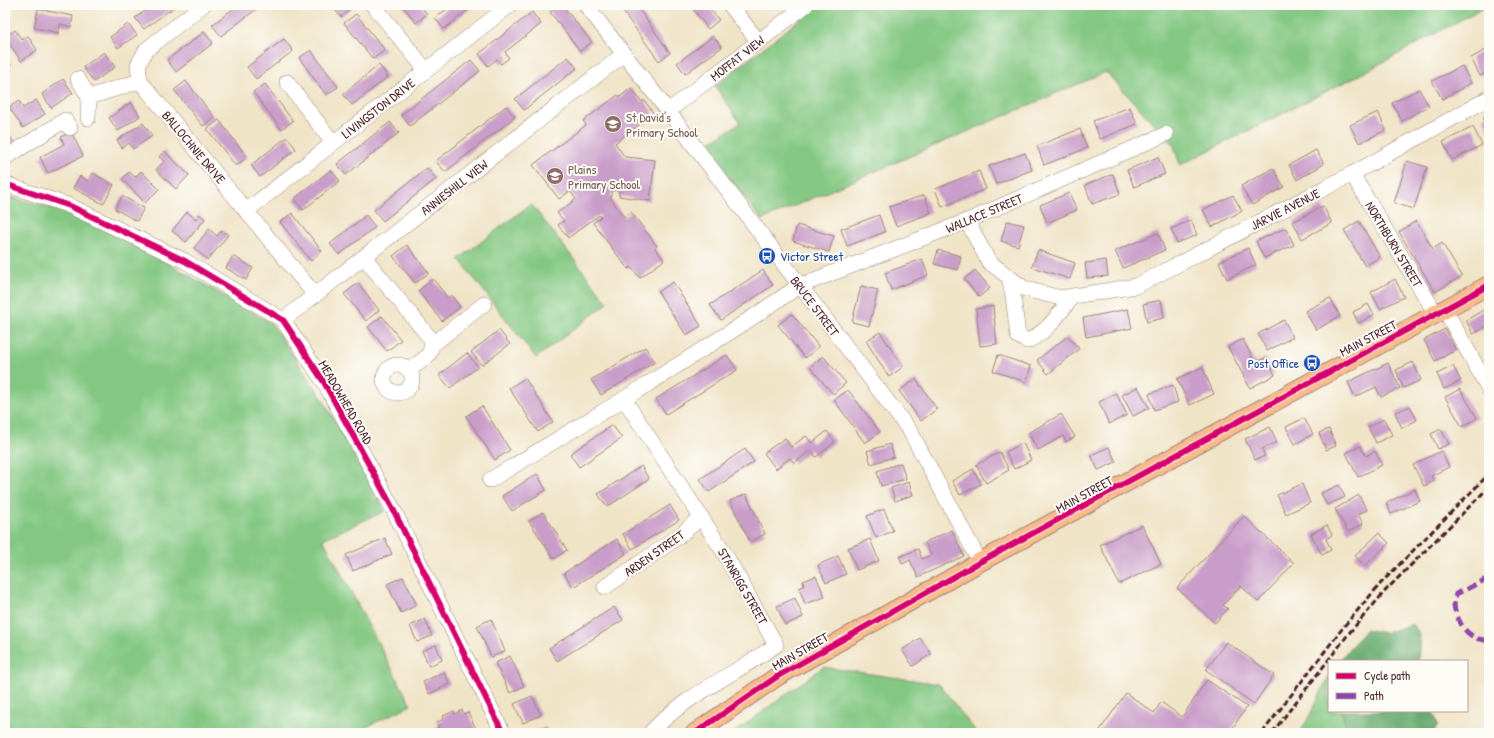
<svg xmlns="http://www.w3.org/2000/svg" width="1494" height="738" viewBox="0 0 1494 738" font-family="'Patrick Hand',sans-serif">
  <rect width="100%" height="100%" fill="#fdfcf7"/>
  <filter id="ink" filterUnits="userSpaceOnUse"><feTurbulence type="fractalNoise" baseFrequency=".025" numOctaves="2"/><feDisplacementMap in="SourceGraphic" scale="8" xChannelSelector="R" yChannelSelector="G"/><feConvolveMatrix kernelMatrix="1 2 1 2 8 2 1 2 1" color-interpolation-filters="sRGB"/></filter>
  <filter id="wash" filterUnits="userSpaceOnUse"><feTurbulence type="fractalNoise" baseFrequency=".012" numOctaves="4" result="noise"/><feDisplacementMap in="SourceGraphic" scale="16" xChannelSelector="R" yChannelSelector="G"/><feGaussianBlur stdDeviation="0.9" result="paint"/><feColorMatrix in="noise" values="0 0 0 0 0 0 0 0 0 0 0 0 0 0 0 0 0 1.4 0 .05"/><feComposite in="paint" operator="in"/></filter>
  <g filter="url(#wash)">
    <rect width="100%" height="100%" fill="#f0e4c7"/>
    <g fill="#83c782" stroke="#667356">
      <polygon points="818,5 1488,5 1367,71 1180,165 1174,146 1106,72 762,220 704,146 740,123 715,86"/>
      <polygon points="5,196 66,211 166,262 271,323 322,398 385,511 323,539 411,705 354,733 5,733"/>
      <polygon points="531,204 608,303 536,358 459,259"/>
      <polygon points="823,667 939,684 977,733 734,733"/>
      <polygon points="1329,676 1329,711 1342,711 1347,733 1298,733 1307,721"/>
    </g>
    <g fill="#6aac70" stroke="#5a664e">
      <polygon points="1412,624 1420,634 1418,661 1339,661 1366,629 1385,633"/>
      <polygon points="1342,711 1432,711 1438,724 1433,733 1347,733"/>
    </g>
    <g id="blocks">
      <g fill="#c99dc9">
        <polygon points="153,5 177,5 144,29 135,18"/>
        <polygon points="238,5 255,5 258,8 221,36 212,25"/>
        <polygon points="331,5 350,5 352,8 341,17"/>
        <polygon points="402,5 420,5 427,14 416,23"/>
        <polygon points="452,5 475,5 444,29 435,18"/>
        <polygon points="559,5 562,5 592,42 580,51 550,12"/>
        <polygon points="618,5 636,5 670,53 659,61"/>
        <polygon points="690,5 707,5 719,20 708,29"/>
        <polygon points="38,9 73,16 71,27 60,24 59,33 34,28"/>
        <polygon points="532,12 541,24 505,52 509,58 501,64 497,59 488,66 479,54"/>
        <polygon points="356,14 385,50 373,59 344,23"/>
        <polygon points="128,24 137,35 118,48 110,37"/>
        <polygon points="15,30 22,40 28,36 37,50 21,61 5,37"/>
        <polygon points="204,32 213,43 176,72 167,60"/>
        <polygon points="713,36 722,47 685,74 677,63"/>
        <polygon points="284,39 293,51 256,79 247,67"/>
        <polygon points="1489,48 1489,71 1480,76 1471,58"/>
        <polygon points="311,50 338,87 326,95 299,58"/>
        <polygon points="104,52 115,67 94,82 83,67"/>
        <polygon points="5,56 11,65 5,69"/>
        <polygon points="568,57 577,68 524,110 515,99"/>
        <polygon points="471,60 480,71 410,126 401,115"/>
        <polygon points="379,65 388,77 352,105 343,94"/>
        <polygon points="1462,66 1471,83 1442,99 1432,81"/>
        <polygon points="63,79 73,93 51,108 42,94"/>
        <polygon points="186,81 214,117 203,126 174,90"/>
        <polygon points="265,84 293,121 281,129 253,92"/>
        <polygon points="631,88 642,102 644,100 654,114 615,143 625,157 655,160 650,201 619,196 619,191 612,190 611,199 624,217 631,212 657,246 655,248 664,260 640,278 631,267 628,269 593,223 601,217 599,215 568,238 558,225 564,221 557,213 576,199 570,191 559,199 533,165 586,125 583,121 618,95 620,97"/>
        <polygon points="1419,89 1429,106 1402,121 1392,103"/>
        <polygon points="36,100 45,114 23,128 9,107 19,101 23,108"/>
        <polygon points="131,102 140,116 118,131 109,118"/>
        <polygon points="506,106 515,117 445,172 436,161"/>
        <polygon points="1130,107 1137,124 1100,139 1093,121"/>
        <polygon points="1378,112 1386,130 1359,143 1350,125"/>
        <polygon points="1489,114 1489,130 1483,117"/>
        <polygon points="219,120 247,157 236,166 207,129"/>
        <polygon points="390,122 399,133 346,175 337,164"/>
        <polygon points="143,123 152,136 133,149 129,143 122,148 117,140"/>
        <polygon points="1473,127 1482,145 1452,160 1443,142"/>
        <polygon points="1080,129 1087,148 1044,165 1037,146"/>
        <polygon points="71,131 83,156 48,173 40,157 64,144 61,137"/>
        <polygon points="10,137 16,145 5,152 5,140"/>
        <polygon points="287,137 296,149 260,177 251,165"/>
        <polygon points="1316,150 1324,164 1297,180 1289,165"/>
        <polygon points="164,151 189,175 176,189 156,170 164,161 159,157"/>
        <polygon points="1025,153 1032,170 996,184 989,166"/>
        <polygon points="1158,157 1165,174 1134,187 1127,170"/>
        <polygon points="1407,161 1427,167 1414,209 1394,203"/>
        <polygon points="427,168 436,179 383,221 374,210"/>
        <polygon points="1273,168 1284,187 1252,205 1241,186"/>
        <polygon points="331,170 340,181 303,210 294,199"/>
        <polygon points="141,171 159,189 145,203 122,179 129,172 135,177"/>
        <polygon points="979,171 986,189 942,207 935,189"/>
        <polygon points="93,173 114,185 103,204 73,188 80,176 88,181"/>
        <polygon points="1113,174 1120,194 1092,204 1085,185"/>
        <polygon points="1069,193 1077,210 1047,223 1040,205"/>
        <polygon points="924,195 931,213 896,226 889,207"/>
        <polygon points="1233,195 1242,211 1212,227 1203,210"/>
        <polygon points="122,196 144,208 137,221 115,209"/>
        <polygon points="1323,206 1332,223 1302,239 1293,222"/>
        <polygon points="187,212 196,219 199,214 205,219 186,242 172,231"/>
        <polygon points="292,213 322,251 311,261 280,222"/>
        <polygon points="366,215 375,227 339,255 330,244"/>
        <polygon points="879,215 885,232 847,246 841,229"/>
        <polygon points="1191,220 1197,235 1177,243 1171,229"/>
        <polygon points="1007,221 1024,225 1018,246 1001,241"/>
        <polygon points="1359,221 1380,257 1365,266 1344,230"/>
        <polygon points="1416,221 1433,249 1442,243 1462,276 1435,292 1399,232"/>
        <polygon points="797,225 834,236 829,252 793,241"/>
        <polygon points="1286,228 1294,245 1264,258 1256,241"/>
        <polygon points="209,229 217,236 222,230 228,235 208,260 194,248"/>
        <polygon points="1158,233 1165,250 1123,268 1115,251"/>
        <polygon points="407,245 429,273 415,283 393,256"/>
        <polygon points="1248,248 1256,265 1227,279 1219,262"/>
        <polygon points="938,250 961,256 958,270 934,264"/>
        <polygon points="1038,250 1075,263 1070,279 1032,267"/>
        <polygon points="233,256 253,268 246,280 226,268"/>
        <polygon points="922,259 928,275 891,290 885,273"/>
        <polygon points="1106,260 1108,276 1087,278 1085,263"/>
        <polygon points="763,270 773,285 721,320 710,305"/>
        <polygon points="975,270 990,288 979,297 964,279"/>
        <polygon points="433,279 448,298 451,295 460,307 442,321 418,291"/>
        <polygon points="1395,279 1404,297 1380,309 1371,292"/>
        <polygon points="673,282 701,326 686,335 658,292"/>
        <polygon points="358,283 379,310 366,321 344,294"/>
        <polygon points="861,286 878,290 869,326 852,322"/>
        <polygon points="1330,298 1340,316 1316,330 1305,311"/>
        <polygon points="1161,300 1164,318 1147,322 1143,304"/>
        <polygon points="1368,304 1374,315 1358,323 1353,312"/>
        <polygon points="993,306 997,344 980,346 976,309"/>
        <polygon points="1487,308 1489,312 1489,325 1473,334 1466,320"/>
        <polygon points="1128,309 1132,328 1086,337 1083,318"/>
        <polygon points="792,314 819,347 805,358 778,325"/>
        <polygon points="382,316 401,340 387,351 368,327"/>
        <polygon points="1284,320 1293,337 1267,351 1258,334"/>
        <polygon points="1445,329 1456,350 1435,361 1424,340"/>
        <polygon points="499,330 510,344 482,365 471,352"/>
        <polygon points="880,332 903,367 889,377 866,341"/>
        <polygon points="1068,336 1079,349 1048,374 1037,360"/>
        <polygon points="1243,339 1255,363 1266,358 1275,375 1250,388 1228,347"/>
        <polygon points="645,347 655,362 601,395 591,380"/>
        <polygon points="467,353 478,367 450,388 439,375"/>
        <polygon points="727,355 737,370 666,414 656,399"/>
        <polygon points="998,355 1031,366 1026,382 993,371"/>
        <polygon points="823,356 846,383 833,394 810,367"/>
        <polygon points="1413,362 1421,380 1403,388 1396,370"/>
        <polygon points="1388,363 1400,388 1381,397 1376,387 1355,397 1348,382"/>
        <polygon points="1453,366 1461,381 1444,389 1437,374"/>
        <polygon points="1202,367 1214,394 1190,405 1177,379"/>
        <polygon points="525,378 553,422 538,432 509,388"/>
        <polygon points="916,379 937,409 921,421 899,391"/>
        <polygon points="1173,385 1178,402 1154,410 1149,394"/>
        <polygon points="1138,387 1149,408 1133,416 1122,395"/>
        <polygon points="1460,389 1477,418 1462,427 1445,397"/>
        <polygon points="848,390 880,432 865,443 834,400"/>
        <polygon points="1116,393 1127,415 1109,424 1099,402"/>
        <polygon points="482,406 510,450 495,460 466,416"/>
        <polygon points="1410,406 1417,420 1402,428 1395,413"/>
        <polygon points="1061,414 1075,437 1066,442 1063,436 1038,450 1028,433"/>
        <polygon points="1304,418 1313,434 1295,444 1286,427"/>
        <polygon points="1384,419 1392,435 1376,443 1368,427"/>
        <polygon points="612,425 622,438 579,467 570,454"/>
        <polygon points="1270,427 1277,442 1262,449 1265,456 1255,460 1245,439"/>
        <polygon points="1329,429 1336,446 1326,450 1319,433"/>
        <polygon points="1441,429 1449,444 1438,449 1431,434"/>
        <polygon points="827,431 835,442 816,457 811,450 794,463 790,458 776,469 764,453 785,438 791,447 806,436 812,443"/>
        <polygon points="1023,443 1031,460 1014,469 1006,452"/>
        <polygon points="890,444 894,457 871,464 867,451"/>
        <polygon points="1360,446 1366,456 1375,451 1382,465 1358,477 1346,453"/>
        <polygon points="1109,447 1116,462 1098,470 1091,455"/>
        <polygon points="745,449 754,462 709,492 700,479"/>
        <polygon points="1441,451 1449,467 1431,476 1434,481 1424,486 1413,465"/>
        <polygon points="1000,452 1009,470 986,483 976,465"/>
        <polygon points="901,463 906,479 881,486 877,471"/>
        <polygon points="641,466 649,479 607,507 598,494"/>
        <polygon points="973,469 981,484 960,495 952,481"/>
        <polygon points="537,474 546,490 512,511 502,496"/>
        <polygon points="909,482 913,495 895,501 891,488"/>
        <polygon points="1302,484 1310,503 1286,514 1277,495"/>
        <polygon points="1339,485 1345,497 1327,505 1321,493"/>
        <polygon points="1415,489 1420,501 1391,514 1386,503"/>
        <polygon points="746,494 765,534 750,542 730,501"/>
        <polygon points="1359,495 1367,510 1358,514 1363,524 1348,532 1335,509"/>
        <polygon points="670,505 679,520 632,549 623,534"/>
        <polygon points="884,509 893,531 876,538 867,516"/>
        <polygon points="543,512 567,550 554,559 529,521"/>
        <polygon points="1244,516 1294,563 1258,602 1241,586 1223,605 1228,609 1215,623 1177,588"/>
        <polygon points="1142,525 1161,564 1119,584 1100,545"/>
        <polygon points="1327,525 1332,535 1326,539 1331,550 1322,555 1311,534"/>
        <polygon points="952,530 964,556 918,577 910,560 903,564 899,557 918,549 922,559 931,555 925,542"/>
        <polygon points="1379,533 1389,543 1365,566 1355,556"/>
        <polygon points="385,538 392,554 353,571 346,555"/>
        <polygon points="617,539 626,554 573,587 564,573"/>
        <polygon points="870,539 879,561 857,570 848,548"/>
        <polygon points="838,556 846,574 826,583 818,565"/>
        <polygon points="816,576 825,597 805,604 799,588 804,586 803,581"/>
        <polygon points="403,577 417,605 401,613 387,584"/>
        <polygon points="795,598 803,617 785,625 777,606"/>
        <polygon points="614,607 623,620 557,661 549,648"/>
        <polygon points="425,619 432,636 417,642 410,626"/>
        <polygon points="491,619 505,651 491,657 477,626"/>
        <polygon points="920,638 931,654 913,666 902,650"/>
        <polygon points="1226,642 1274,675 1254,704 1206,670"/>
        <polygon points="436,645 442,660 429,666 422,651"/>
        <polygon points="510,656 524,686 510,693 495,663"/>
        <polygon points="444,672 450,684 429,694 423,682"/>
        <polygon points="1207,680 1247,707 1229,733 1098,733 1126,693 1154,713 1161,702 1182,717"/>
        <polygon points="532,696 541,715 523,723 514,704"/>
        <polygon points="462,710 464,714 468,712 478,733 437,733 435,729 439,727 437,722 444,719 443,716 454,711 455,714"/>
        <polygon points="546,727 549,733 534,733"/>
      </g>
    </g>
  </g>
  <g filter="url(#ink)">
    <use href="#blocks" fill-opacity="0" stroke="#9d8279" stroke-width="1"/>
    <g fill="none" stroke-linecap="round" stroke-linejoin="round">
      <g stroke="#9d8279" stroke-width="16">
        <g id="minor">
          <polyline points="203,5 146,50 138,65 140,81 315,295"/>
          <polyline points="373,5 426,70"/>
          <polyline points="586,5 668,111 910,431 980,562"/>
          <polyline points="730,5 758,41"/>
          <polyline points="78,79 89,97 88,118"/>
          <polyline points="287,82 333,143"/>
          <polyline points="89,97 140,81"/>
          <polyline points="668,111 806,5"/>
          <polyline points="5,158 65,120 70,128"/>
          <polyline points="1352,174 1436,314"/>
          <polyline points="5,184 70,206 185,261 283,320 324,382 392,507 503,733"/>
          <polyline points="246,211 510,5"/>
          <polyline points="967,221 989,262 1025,289 1061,298 1136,286 1352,174 1489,98"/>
          <path d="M364 257 430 338C436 355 421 361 410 369"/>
          <path d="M1009 277 1013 295 1018 336 1027 341C1047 333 1059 314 1072 297"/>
          <polyline points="1445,310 1489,389"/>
          <polyline points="283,320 624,54"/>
          <polyline points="432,345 484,304"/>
          <circle cx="398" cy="379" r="14"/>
          <path d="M624 399 725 554 776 645C734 675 685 695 650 733"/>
          <polyline points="490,480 624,399 738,327 799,286 967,221 1166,134"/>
          <polyline points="605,587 678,537 701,517"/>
        </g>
      </g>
      <g stroke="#9d8279" stroke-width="20">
        <polyline id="major" points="695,733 778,676 980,562 1489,285"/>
      </g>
      <use href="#minor" stroke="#fff" stroke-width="15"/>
      <use href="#major" stroke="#fabb8b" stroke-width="18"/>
      <g stroke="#4a1f2b" stroke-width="3" stroke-dasharray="6 3" stroke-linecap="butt">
        <polyline points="1262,733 1345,625 1382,582 1489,474"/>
        <polyline points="1272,733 1350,632 1387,589 1489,487"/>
      </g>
      <path stroke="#8e44ad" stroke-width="5" stroke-dasharray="10 5" stroke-linecap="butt" d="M1489 578 1456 594C1455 599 1453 606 1455 610 1460 627 1470 641 1489 640"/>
      <g stroke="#fdfcf7" stroke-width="8">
        <g id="cycleway">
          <polyline points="5,184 70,206 185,261 283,320 324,382 392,507 503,733"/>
          <polyline points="695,733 778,676 980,562 1489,285"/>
        </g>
      </g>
      <use href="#cycleway" stroke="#d6006c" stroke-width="6"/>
    </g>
  </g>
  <defs>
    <g id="school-disc" transform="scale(0.9)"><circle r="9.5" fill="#8d6e63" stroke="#fdfcf7"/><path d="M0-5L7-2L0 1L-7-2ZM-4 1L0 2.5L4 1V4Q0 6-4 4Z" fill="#fff"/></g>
    <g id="bus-disc" transform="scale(0.9)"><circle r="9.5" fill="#1a4fb4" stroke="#fdfcf7"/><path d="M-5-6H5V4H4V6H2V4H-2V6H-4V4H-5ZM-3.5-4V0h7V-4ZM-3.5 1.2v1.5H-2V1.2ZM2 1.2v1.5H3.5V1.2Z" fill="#fff"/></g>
  </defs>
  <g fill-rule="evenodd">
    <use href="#school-disc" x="613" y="124"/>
    <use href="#school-disc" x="555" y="176"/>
    <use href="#bus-disc" x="767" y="256"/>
    <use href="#bus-disc" x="1312" y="363"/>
  </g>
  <g text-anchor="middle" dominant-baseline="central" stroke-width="4" stroke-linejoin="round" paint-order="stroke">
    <g font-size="13" fill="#4a1f2b" stroke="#fdfcf7">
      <text transform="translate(737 58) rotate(-38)">MOFFAT VIEW</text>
      <text transform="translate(378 108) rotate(-38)">LIVINGSTON DRIVE</text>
      <text transform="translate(194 147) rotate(50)">BALLOCHNIE DRIVE</text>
      <text transform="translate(454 187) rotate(-38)">ANNIESHILL VIEW</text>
      <text transform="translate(1285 209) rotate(-27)">JARVIE AVENUE</text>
      <text transform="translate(984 213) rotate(-23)">WALLACE STREET</text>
      <text transform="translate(1394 244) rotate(59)">NORTHBURN STREET</text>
      <text transform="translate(815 306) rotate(53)">BRUCE STREET</text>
      <text transform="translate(1368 338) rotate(-28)">MAIN STREET</text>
      <text transform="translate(346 402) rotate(60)">MEADOWHEAD ROAD</text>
      <text transform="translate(1084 494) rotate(-29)">MAIN STREET</text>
      <text transform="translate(654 553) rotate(-35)">ARDEN STREET</text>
      <text transform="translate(743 586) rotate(60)">STANRIGG STREET</text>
      <text transform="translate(800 651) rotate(-30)">MAIN STREET</text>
    </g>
    <g font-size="13" fill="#785e54" stroke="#fdfcf7" text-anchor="start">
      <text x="626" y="117">St David's<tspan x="626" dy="15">Primary School</tspan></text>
      <text x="568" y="169">Plains<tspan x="568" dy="15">Primary School</tspan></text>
    </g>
    <g font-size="13" fill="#164399" stroke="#fdfcf7" text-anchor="start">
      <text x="780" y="256">Victor Street</text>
      <text x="1299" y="363" text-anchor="end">Post Office</text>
    </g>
  </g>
  <rect width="1494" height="738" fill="none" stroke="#fdfcf7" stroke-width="20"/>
  <rect x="1328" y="660" width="140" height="52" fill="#fdfcf7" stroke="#b5a4a5"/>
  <rect x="1336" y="673" width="20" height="6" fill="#d6006c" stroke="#b5a4a5"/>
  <text x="1364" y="680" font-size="12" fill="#4a1f2b">Cycle path</text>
  <rect x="1336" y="693" width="20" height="6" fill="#8e44ad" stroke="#b5a4a5"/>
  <text x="1364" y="700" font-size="12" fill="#4a1f2b">Path</text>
</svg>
